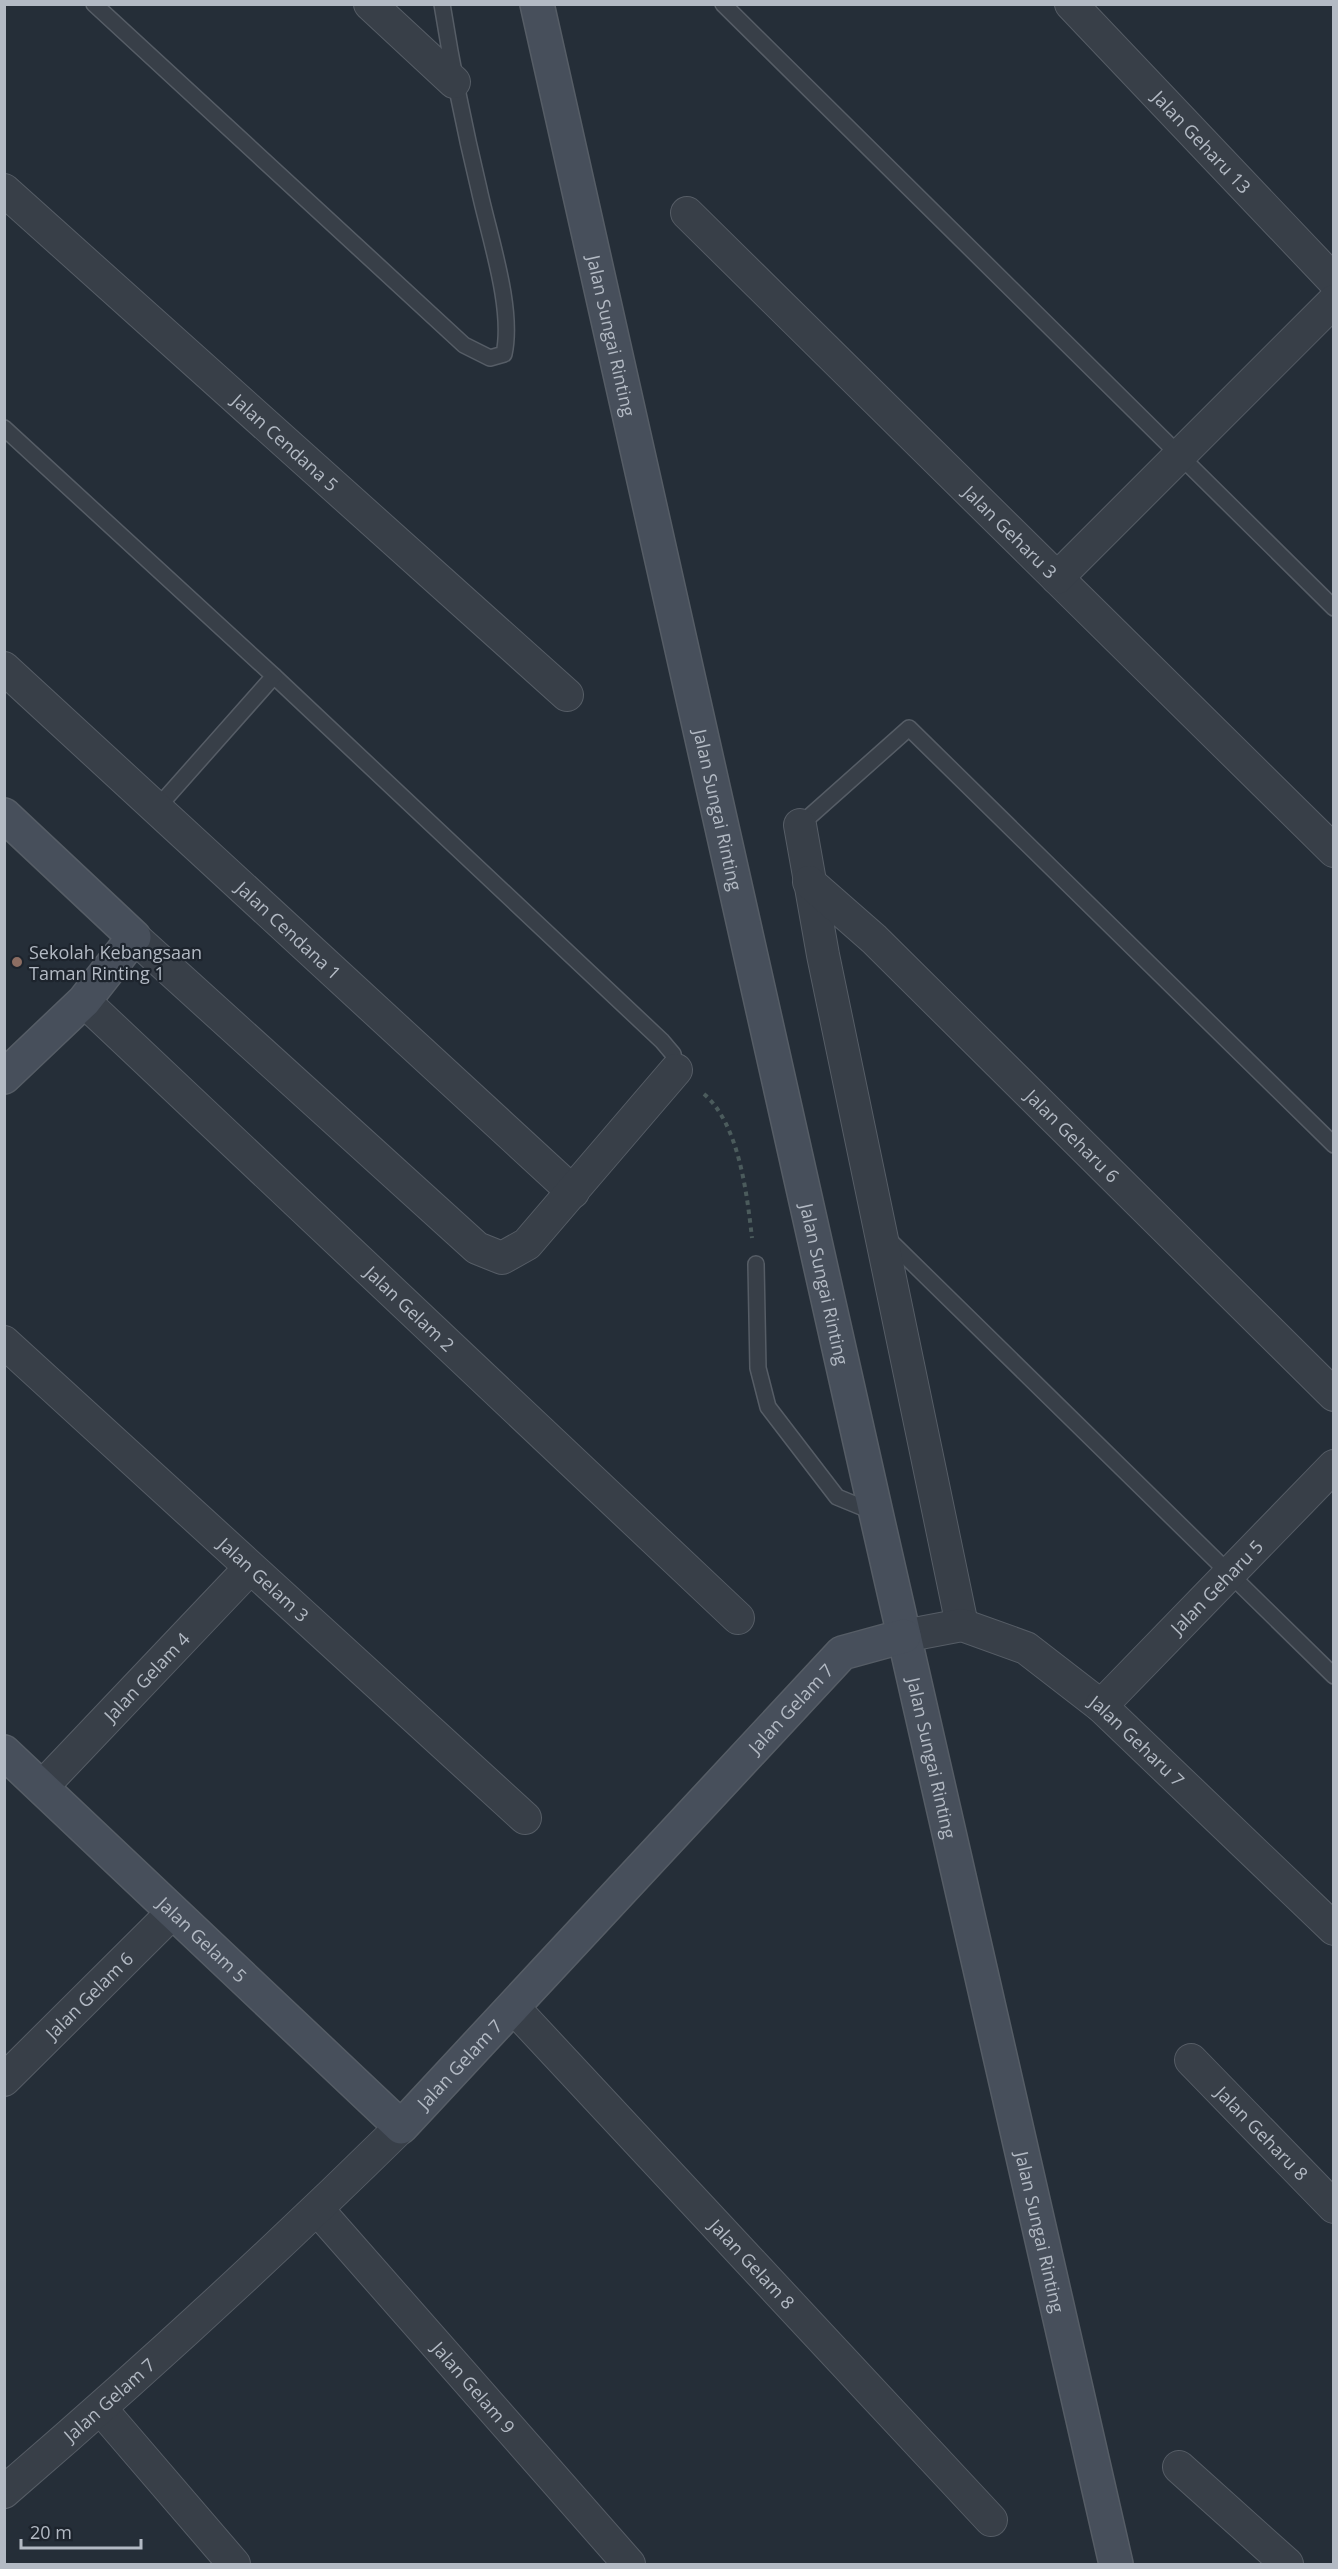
<svg xmlns="http://www.w3.org/2000/svg" width="1338" height="2569" viewBox="0 0 1338 2569" font-family="'Open Sans',sans-serif">
  <rect width="100%" height="100%" fill="#252e38"/>
  <g fill="none" stroke-linecap="round" stroke-linejoin="round">
    <g stroke="#565d66" stroke-width="18">
      <g id="lane">
        <path d="M94 4 464 345 490 358 504 354C514 308 489 236 479 189 464 127 452 67 442 4"/>
        <polyline points="723,4 1334,608"/>
        <polyline points="4,428 274,676 662,1041 673,1054 676,1070"/>
        <polyline points="157,808 274,676"/>
        <polyline points="800,825 909,728 1334,1145"/>
        <polyline points="886,1237 1334,1676"/>
        <polyline points="756,1264 758,1368 768,1407 837,1497 876,1513"/>
      </g>
    </g>
    <g stroke="#565d66" stroke-width="34">
      <g id="street">
        <polyline points="370,4 454,82"/>
        <path id="s1" d="M1071 4 1334 281"/>
        <path id="s2" d="M4 190 567 695"/>
        <path id="s3" d="M687 213 1334 851"/>
        <polyline points="1057,578 1334,301"/>
        <path id="s4" d="M4 668 573 1192"/>
        <polyline points="800,825 823,955 962,1625"/>
        <path id="s5" d="M809 882 874 939 1334 1395"/>
        <polyline points="134,937 477,1248 502,1258 527,1244 676,1070"/>
        <path id="s6" d="M84 1001 738 1618"/>
        <path id="s7" d="M4 1342 525 1818"/>
        <path id="s8" d="M904 1636 962 1625 1026 1648 1101 1706 1334 1929"/>
        <path id="s9" d="M1101 1706 1334 1466"/>
        <path id="s10" d="M42 1787 250 1568"/>
        <path id="s11" d="M513 2007 991 2520"/>
        <path id="s12" d="M1191 2060 1334 2207"/>
        <path id="s13" d="M4 2080 173 1912"/>
        <path id="s14" d="M318 2210 629 2564"/>
        <polyline points="101,2409 234,2564"/>
        <polyline points="1179,2467 1287,2564"/>
        <path id="s15" d="M4 2492C141 2374 273 2253 401 2127"/>
      </g>
    </g>
    <g stroke="#565d66" stroke-width="36">
      <g id="secondary">
        <path id="s16" d="M537 4 876 1513 1116 2564"/>
        <polyline points="4,815 134,937 84,1001 4,1077"/>
        <path id="s17" d="M4 1752 401 2127 842 1653 904 1636"/>
      </g>
    </g>
    <path stroke="#4b5b5c" stroke-width="4" stroke-dasharray="4.5 4.5" stroke-linecap="butt" d="M704 1094C739 1124 747 1194 752 1238"/>
    <use href="#lane" stroke="#383f48" stroke-width="15"/>
    <use href="#street" stroke="#383f48" stroke-width="32"/>
    <use href="#secondary" stroke="#474f5b" stroke-width="33"/>
  </g>
  <circle fill="#8d6e63" stroke="#1d242d" stroke-width="2" cx="17" cy="962" r="6"/>
  <g text-anchor="middle" dominant-baseline="central" stroke-width="4.5" stroke-linejoin="round" paint-order="stroke">
    <g font-size="18" fill="#b3bac4" stroke="#1d242d">
      <text stroke="none"><textPath href="#s1" startOffset="190">Jalan Geharu 13</textPath></text>
      <text stroke="none"><textPath href="#s16" startOffset="340">Jalan Sungai Rinting</textPath></text>
      <text stroke="none"><textPath href="#s2" startOffset="378">Jalan Cendana 5</textPath></text>
      <text stroke="none"><textPath href="#s3" startOffset="454">Jalan Geharu 3</textPath></text>
      <text stroke="none"><textPath href="#s16" startOffset="826">Jalan Sungai Rinting</textPath></text>
      <text stroke="none"><textPath href="#s4" startOffset="387">Jalan Cendana 1</textPath></text>
      <text stroke="none"><textPath href="#s5" startOffset="366">Jalan Geharu 6</textPath></text>
      <text stroke="none"><textPath href="#s16" startOffset="1312">Jalan Sungai Rinting</textPath></text>
      <text stroke="none"><textPath href="#s6" startOffset="448">Jalan Gelam 2</textPath></text>
      <text stroke="none"><textPath href="#s7" startOffset="352">Jalan Gelam 3</textPath></text>
      <text stroke="none"><textPath href="#s9" startOffset="166">Jalan Geharu 5</textPath></text>
      <text stroke="none"><textPath href="#s10" startOffset="152">Jalan Gelam 4</textPath></text>
      <text stroke="none"><textPath href="#s17" startOffset="1118">Jalan Gelam 7</textPath></text>
      <text stroke="none"><textPath href="#s8" startOffset="272">Jalan Geharu 7</textPath></text>
      <text stroke="none"><textPath href="#s16" startOffset="1798">Jalan Sungai Rinting</textPath></text>
      <text stroke="none"><textPath href="#s17" startOffset="273">Jalan Gelam 5</textPath></text>
      <text stroke="none"><textPath href="#s13" startOffset="120">Jalan Gelam 6</textPath></text>
      <text stroke="none"><textPath href="#s17" startOffset="632">Jalan Gelam 7</textPath></text>
      <text stroke="none"><textPath href="#s12" startOffset="102">Jalan Geharu 8</textPath></text>
      <text stroke="none"><textPath href="#s16" startOffset="2284">Jalan Sungai Rinting</textPath></text>
      <text stroke="none"><textPath href="#s11" startOffset="351">Jalan Gelam 8</textPath></text>
      <text stroke="none"><textPath href="#s14" startOffset="236">Jalan Gelam 9</textPath></text>
      <text stroke="none"><textPath href="#s15" startOffset="140">Jalan Gelam 7</textPath></text>
    </g>
    <g font-size="18" fill="#b3bac4" stroke="#1d242d" text-anchor="start">
      <text x="29" y="952">Sekolah Kebangsaan<tspan x="29" dy="21">Taman Rinting 1</tspan></text>
    </g>
  </g>
  <rect width="1338" height="2569" fill="none" stroke="#b3bac4" stroke-width="12"/>
  <path d="M21 2539v9h120v-9" fill="none" stroke="#b3bac4" stroke-width="3"/>
  <text x="30" y="2539" font-size="18" fill="#b3bac4" stroke="#1d242d" stroke-width="4.5" paint-order="stroke">20 m</text>
</svg>
